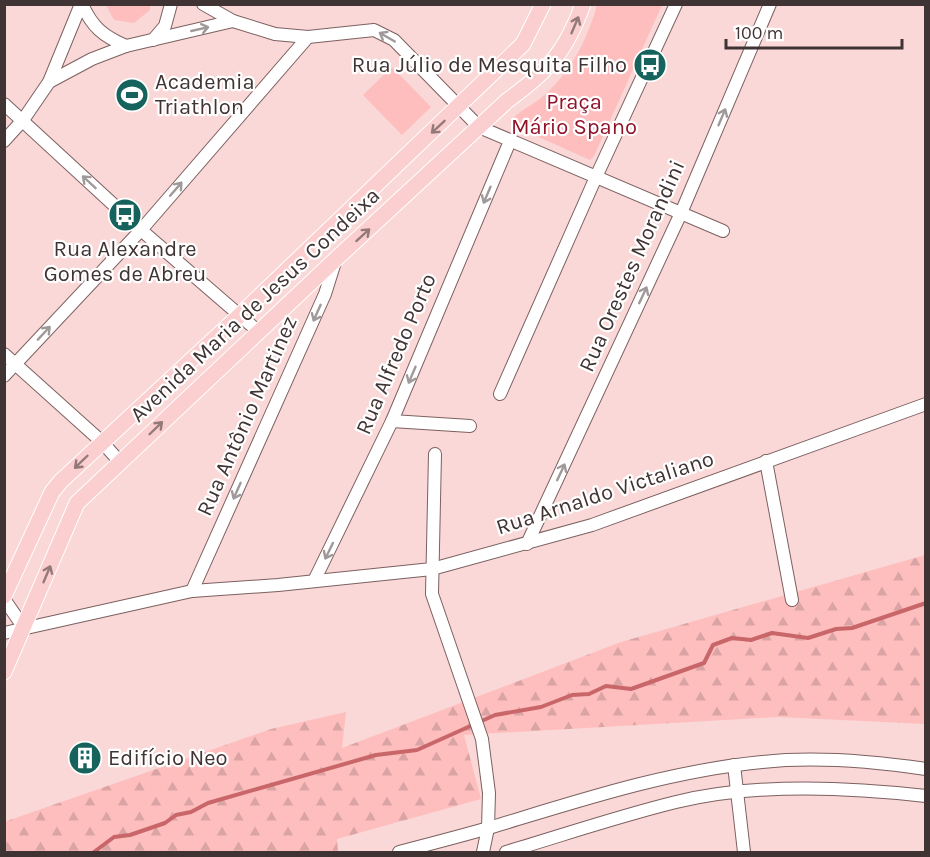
<svg xmlns="http://www.w3.org/2000/svg" width="930" height="857" viewBox="0 0 930 857" font-family="Karla,sans-serif">
  <defs>
    <pattern id="forest-firs" width="22" height="20" patternUnits="userSpaceOnUse" patternTransform="scale(1.5)"><rect width="22" height="20" fill="#febebe"/><path d="M5 1l3.5 6h-7zM16 11l3.5 6h-7z" fill="#dba4a4"/></pattern>
  </defs>
  <rect width="100%" height="100%" fill="#f9d8d7"/>
  <g fill="#febebe">
    <polygon points="106,5 150,5 150,10 134,23 114,20"/>
    <path d="M597 5H662L594 156 590 160 512 125 510 121C518 112 530 106 540 99 569 75 587 41 597 5Z"/>
    <polygon points="392,67 431,107 402,135 363,95"/>
  </g>
  <polygon fill="url(#forest-firs)" points="925,555 925,724 779,717 464,735 481,799 337,839 338,852 5,852 4,822 271,729 346,712 342,748 621,642"/>
  <g fill="none" stroke-linecap="round" stroke-linejoin="round">
    <polyline stroke="#c9666a" stroke-width="4" points="94,852 114,837 130,835 165,823 176,815 191,812 208,803 376,755 417,750 495,715 541,707 572,695 589,694 606,686 631,689 704,663 713,645 732,638 751,640 772,633 808,638 836,629 852,628 926,603"/>
    <g stroke="#7d6060" stroke-width="14">
      <g id="minor">
        <path d="M82 4C92 27 103 36 126 46"/>
        <polyline points="203,4 233,21 275,34 308,37 374,30 394,40 479,127 723,231"/>
        <polyline points="153,40 165,26 171,4"/>
        <polyline points="49,82 92,59 126,46 233,21"/>
        <polyline points="4,104 141,230 259,332"/>
        <polyline points="4,141 23,120 49,82 81,4"/>
        <polyline points="4,354 102,442 120,462"/>
        <polyline points="4,376 141,230 308,37"/>
        <polyline points="500,394 596,177 676,4"/>
        <polyline points="392,421 470,426"/>
        <polyline points="435,454 432,594 482,739 489,793 488,828 483,852"/>
        <polyline points="766,461 792,600"/>
        <polyline points="527,544 681,213 770,4"/>
        <polyline points="314,581 392,421 510,141"/>
        <polyline points="192,591 325,294 336,259"/>
        <polyline points="4,599 24,628"/>
        <polyline points="4,633 192,591 278,585 432,569 592,525 926,404"/>
        <polyline points="734,765 744,852"/>
        <path d="M399 852C430 844 461 836 492 827 581 800 669 771 762 762 816 756 872 761 926 769"/>
        <path d="M506 852C563 835 619 816 676 802 753 783 848 787 926 796"/>
      </g>
    </g>
    <g stroke="#fff" stroke-width="17">
      <g id="major">
        <polyline points="4,596 52,492 61,481 240,315 523,44 543,4"/>
        <path d="M4 672 77 503 337 258 508 100C548 71 566 52 583 4"/>
      </g>
    </g>
    <use href="#minor" stroke="#fff" stroke-width="12"/>
    <use href="#major" stroke="#fbcecf" stroke-width="15"/>
  </g>
  <defs><path id="oneway-shaft" d="M-6 0H5M1.5-3L5.5 0L1.5 3" fill="none" stroke-width="1.6" stroke-linecap="round" stroke-linejoin="round" transform="scale(1.5)"/></defs>
  <g stroke="#947979">
    <use href="#oneway-shaft" transform="translate(575 25) rotate(-67)"/>
    <use href="#oneway-shaft" transform="translate(438 127) rotate(137)"/>
    <use href="#oneway-shaft" transform="translate(363 235) rotate(-42)"/>
    <use href="#oneway-shaft" transform="translate(156 428) rotate(-44)"/>
    <use href="#oneway-shaft" transform="translate(81 462) rotate(136)"/>
    <use href="#oneway-shaft" transform="translate(47 574) rotate(-67)"/>
  </g>
  <g stroke="#a09999">
    <use href="#oneway-shaft" transform="translate(200 29) rotate(-13)"/>
    <use href="#oneway-shaft" transform="translate(387 37) rotate(-150)"/>
    <use href="#oneway-shaft" transform="translate(722 117) rotate(-67)"/>
    <use href="#oneway-shaft" transform="translate(89 182) rotate(-137)"/>
    <use href="#oneway-shaft" transform="translate(176 189) rotate(-49)"/>
    <use href="#oneway-shaft" transform="translate(487 195) rotate(113)"/>
    <use href="#oneway-shaft" transform="translate(643 295) rotate(-65)"/>
    <use href="#oneway-shaft" transform="translate(317 313) rotate(114)"/>
    <use href="#oneway-shaft" transform="translate(44 333) rotate(-47)"/>
    <use href="#oneway-shaft" transform="translate(412 375) rotate(113)"/>
    <use href="#oneway-shaft" transform="translate(561 472) rotate(-65)"/>
    <use href="#oneway-shaft" transform="translate(237 491) rotate(114)"/>
    <use href="#oneway-shaft" transform="translate(329 551) rotate(116)"/>
  </g>
  <defs>
    <g id="bus-disc" transform="scale(1.725)"><circle r="9.5" fill="#16635e" stroke="#fff"/><path d="M-5-6H5V4H4V6H2V4H-2V6H-4V4H-5ZM-3.5-4V0h7V-4ZM-3.5 1.2v1.5H-2V1.2ZM2 1.2v1.5H3.5V1.2Z" fill="#fff"/></g>
    <g id="stadium-disc" transform="scale(1.725)"><circle r="9.5" fill="#16635e" stroke="#fff"/><path d="M0-5a6.5 5 0 1 0 0 10a6.5 5 0 1 0 0-10ZM-3.5-1.8h7v3.6h-7Z" fill="#fff"/></g>
    <g id="building-disc" transform="scale(1.725)"><circle r="9.5" fill="#16635e" stroke="#fff"/><path d="M-4-6H4V6H1V3H-1V6H-4ZM-2.5-4.3h1.7v1.8h-1.7ZM.8-4.3h1.7v1.8H.8ZM-2.5-1h1.7V.8h-1.7ZM.8-1h1.7V.8H.8Z" fill="#fff"/></g>
  </defs>
  <g fill-rule="evenodd">
    <use href="#bus-disc" x="650" y="65"/>
    <use href="#stadium-disc" x="132" y="95"/>
    <use href="#bus-disc" x="125" y="215"/>
    <use href="#building-disc" x="85" y="758"/>
  </g>
  <g text-anchor="middle" dominant-baseline="central" stroke-width="4.5" stroke-linejoin="round" paint-order="stroke">
    <g font-size="22" fill="#403333" stroke="#fff" text-anchor="start">
      <text x="627" y="65" text-anchor="end">Rua Júlio de Mesquita Filho</text>
      <text x="155" y="82">Academia<tspan x="155" dy="25">Triathlon</tspan></text>
      <text x="125" y="249" text-anchor="middle">Rua Alexandre<tspan x="125" dy="25">Gomes de Abreu</tspan></text>
      <text x="108" y="758">Edifício Neo</text>
    </g>
    <g font-size="22" fill="#90132a" stroke="#fff">
      <text x="574" y="102">Praça<tspan x="574" dy="25">Mário Spano</tspan></text>
    </g>
    <g font-size="22" fill="#403333" stroke="#fff">
      <text transform="translate(632 266) rotate(-66)">Rua Orestes Morandini</text>
      <text transform="translate(255 305) rotate(-43)">Avenida Maria de Jesus Condeixa</text>
      <text transform="translate(396 354) rotate(-67)">Rua Alfredo Porto</text>
      <text transform="translate(247 416) rotate(-66)">Rua Antônio Martinez</text>
      <text transform="translate(605 493) rotate(-18)">Rua Arnaldo Victaliano</text>
    </g>
  </g>
  <rect width="930" height="857" fill="none" stroke="#403333" stroke-width="12"/>
  <path d="M726 39v9h176v-9" fill="none" stroke="#403333" stroke-width="3"/>
  <text x="735" y="39" font-size="18" fill="#403333" stroke="#ffffff" stroke-width="4.5" paint-order="stroke">100 m</text>
</svg>
